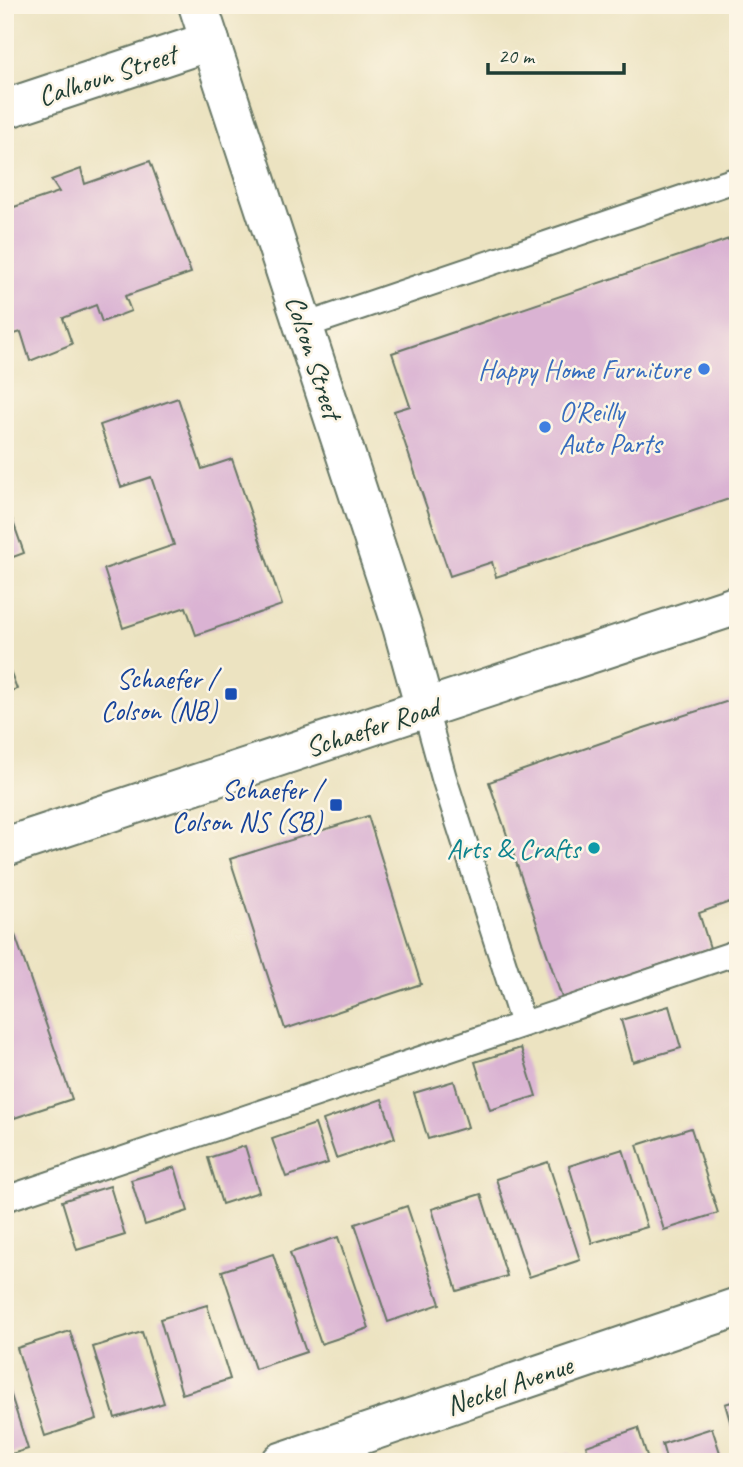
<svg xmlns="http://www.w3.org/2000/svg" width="743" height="1467" viewBox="0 0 743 1467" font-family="Caveat,sans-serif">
  <rect width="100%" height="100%" fill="#fcf5e5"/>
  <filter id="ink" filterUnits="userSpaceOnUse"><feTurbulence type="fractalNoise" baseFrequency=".0143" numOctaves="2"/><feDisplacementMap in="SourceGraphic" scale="14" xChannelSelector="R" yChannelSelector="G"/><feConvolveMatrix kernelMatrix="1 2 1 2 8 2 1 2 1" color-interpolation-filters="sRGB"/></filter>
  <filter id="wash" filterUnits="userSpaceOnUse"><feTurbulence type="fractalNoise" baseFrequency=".00686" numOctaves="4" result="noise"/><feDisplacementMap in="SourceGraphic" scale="28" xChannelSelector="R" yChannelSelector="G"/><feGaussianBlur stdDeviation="1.57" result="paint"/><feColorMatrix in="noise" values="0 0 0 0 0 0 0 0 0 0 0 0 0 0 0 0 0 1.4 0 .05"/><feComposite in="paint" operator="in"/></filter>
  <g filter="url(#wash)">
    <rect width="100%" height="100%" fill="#ece3c1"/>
    <g id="blocks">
      <g fill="#dab3d3">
        <polygon points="150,161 191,273 125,296 131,311 102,322 96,305 63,318 72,344 30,361 21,332 5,337 5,210 59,192 51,180 81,169 85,184"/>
        <polygon points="738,236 738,496 496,577 492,562 450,576 394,411 410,406 392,353"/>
        <polygon points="178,398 202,469 232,459 282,605 196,635 186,607 123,628 104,569 174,545 151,477 121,487 100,425"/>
        <polygon points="5,499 24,553 5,560"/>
        <polygon points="5,657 17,689 5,693"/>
        <polygon points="738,698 738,899 699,913 710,948 562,998 489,782 641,729"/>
        <polygon points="368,816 421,984 285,1029 230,859"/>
        <polygon points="14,932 72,1099 5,1121 5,936"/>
        <polygon points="669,1006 681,1048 633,1062 621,1020"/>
        <polygon points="521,1048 536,1096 490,1110 475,1062"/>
        <polygon points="454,1081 468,1127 428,1139 414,1093"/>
        <polygon points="382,1099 395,1138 336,1158 323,1120"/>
        <polygon points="315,1124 328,1163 286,1177 272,1139"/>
        <polygon points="691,1128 718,1213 664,1230 637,1145"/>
        <polygon points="245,1146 259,1192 222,1204 208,1158"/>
        <polygon points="623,1149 647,1227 592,1243 569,1166"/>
        <polygon points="548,1162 580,1260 529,1277 496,1179"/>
        <polygon points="175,1167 188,1211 145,1225 131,1180"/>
        <polygon points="110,1186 125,1235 77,1250 62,1201"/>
        <polygon points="481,1194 507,1276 457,1291 432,1209"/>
        <polygon points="407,1206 440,1304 388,1322 355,1224"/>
        <polygon points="338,1237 369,1328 321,1344 290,1253"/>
        <polygon points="273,1254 306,1352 255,1369 222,1271"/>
        <polygon points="207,1305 230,1379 182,1394 160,1319"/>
        <polygon points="70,1331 97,1419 45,1436 17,1348"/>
        <polygon points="142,1332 164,1403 115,1418 93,1347"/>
        <polygon points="5,1376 28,1449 5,1456"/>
        <polygon points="738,1400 738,1445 737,1445 725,1404"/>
        <polygon points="638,1428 649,1462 592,1462 586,1446"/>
        <polygon points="712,1428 723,1462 667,1462 662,1444"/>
        <polygon points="569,1453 572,1462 545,1462 545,1461"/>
      </g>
    </g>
  </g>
  <g filter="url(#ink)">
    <use href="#blocks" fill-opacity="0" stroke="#677765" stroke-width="2"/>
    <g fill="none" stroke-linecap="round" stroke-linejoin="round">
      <g stroke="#677765" stroke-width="28">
        <g id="lane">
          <polyline points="304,326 738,179"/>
          <polyline points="425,709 444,778 523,1024"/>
          <polyline points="5,1199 738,952"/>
        </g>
      </g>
      <g stroke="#677765" stroke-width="42">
        <g id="street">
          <polyline points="198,5 402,626 425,709"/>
          <polyline points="5,109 210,41"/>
          <polyline points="281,1462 738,1307"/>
        </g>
      </g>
      <g stroke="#677765" stroke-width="42">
        <polyline id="secondary" points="5,847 738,605"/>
      </g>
      <use href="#lane" stroke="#fff" stroke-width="24"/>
      <use href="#street" stroke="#fff" stroke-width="38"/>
      <use href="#secondary" stroke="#fff" stroke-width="38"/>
    </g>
  </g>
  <g fill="#3f7fe0" stroke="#fcf5e5" stroke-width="2.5">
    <circle cx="704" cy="369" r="7"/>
    <circle cx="545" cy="427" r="7"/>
  </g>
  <g fill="#1a4fb4" stroke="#fcf5e5" stroke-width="2.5">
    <rect x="224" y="687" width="14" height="14" rx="3.5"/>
    <rect x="329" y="798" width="14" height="14" rx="3.5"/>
  </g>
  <circle fill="#0f9aa8" stroke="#fcf5e5" stroke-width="2.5" cx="594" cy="848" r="7"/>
  <g text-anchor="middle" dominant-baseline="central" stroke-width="5" stroke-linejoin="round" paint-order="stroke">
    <g font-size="28" fill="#1f3d34" stroke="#fcf5e5">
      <text transform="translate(107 75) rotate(-18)">Calhoun Street</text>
      <text transform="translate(314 357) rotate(72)">Colson Street</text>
      <text transform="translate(372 727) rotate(-18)">Schaefer Road</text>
      <text transform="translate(509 1385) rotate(-19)">Neckel Avenue</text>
    </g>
    <g font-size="28" fill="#366cbe" stroke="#fcf5e5" text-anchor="end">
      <text x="690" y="369">Happy Home Furniture</text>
      <text x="559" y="411" text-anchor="start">O'Reilly<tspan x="559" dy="32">Auto Parts</tspan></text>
    </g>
    <g font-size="28" fill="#164399" stroke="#fcf5e5" text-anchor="end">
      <text x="217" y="678">Schaefer /<tspan x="217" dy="32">Colson (NB)</tspan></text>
      <text x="322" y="789">Schaefer /<tspan x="322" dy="32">Colson NS (SB)</tspan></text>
    </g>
    <g font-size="28" fill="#0d838f" stroke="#fcf5e5" text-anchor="end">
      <text x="580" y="848">Arts &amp; Crafts</text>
    </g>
  </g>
  <rect width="743" height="1467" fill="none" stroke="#fcf5e5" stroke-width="28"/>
  <path d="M488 63v10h136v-10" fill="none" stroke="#1f3d34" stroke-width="3.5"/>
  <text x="498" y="63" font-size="21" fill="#1f3d34" stroke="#fcf5e5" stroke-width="5" paint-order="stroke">20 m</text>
</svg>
